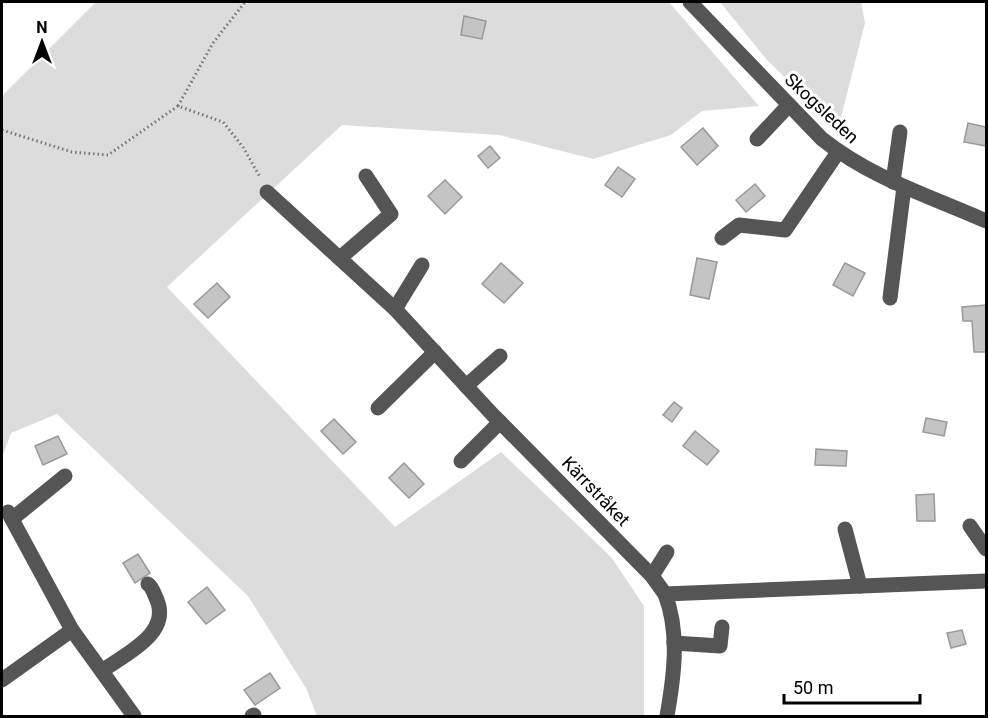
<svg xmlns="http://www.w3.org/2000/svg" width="988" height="718" viewBox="0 0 988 718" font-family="Roboto,sans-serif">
  <rect width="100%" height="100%" fill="#fff"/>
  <g fill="#dcdcdc">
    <polygon points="96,2 669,2 759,106 702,111 671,135 593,159 499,135 342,125 167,287 395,527 501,452 611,557 644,606 644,716 317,716 306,688 248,596 57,414 11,433 2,458 2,96"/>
    <polygon points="720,2 861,2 865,23 838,129 767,60"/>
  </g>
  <g fill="#c4c4c4" stroke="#999" stroke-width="1.5">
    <polygon points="464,16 486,21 482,39 461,35"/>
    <polygon points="968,123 986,127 986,146 964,142"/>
    <polygon points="703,128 718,146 697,165 681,147"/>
    <polygon points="490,146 500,158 488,168 478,156"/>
    <polygon points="618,167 635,179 622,197 605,185"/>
    <polygon points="445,180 462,197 445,214 428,196"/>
    <polygon points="755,184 765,196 746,212 736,200"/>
    <polygon points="697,258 717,262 709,299 690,295"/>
    <polygon points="501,263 523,283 504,303 482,284"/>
    <polygon points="845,263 865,273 853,296 833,285"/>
    <polygon points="217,283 230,297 208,318 194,304"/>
    <polygon points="986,305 986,352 974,352 972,321 963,321 962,307"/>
    <polygon points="674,402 682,408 672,422 663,415"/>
    <polygon points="926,418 947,422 944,436 923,432"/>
    <polygon points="334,419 356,442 343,454 321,431"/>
    <polygon points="695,431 719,451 707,465 683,446"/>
    <polygon points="58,436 67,454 43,465 35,446"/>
    <polygon points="816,449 847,451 846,466 815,465"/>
    <polygon points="404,463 424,484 409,498 389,478"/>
    <polygon points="934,494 935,521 917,521 916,495"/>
    <polygon points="138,554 150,573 135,583 123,563"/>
    <polygon points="207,587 225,610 206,624 188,602"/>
    <polygon points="962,630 966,644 951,648 947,633"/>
    <polygon points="270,673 280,688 255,705 244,690"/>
  </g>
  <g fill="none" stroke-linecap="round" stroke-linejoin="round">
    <g stroke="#777" stroke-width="3" stroke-dasharray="1.5 3" stroke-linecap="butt">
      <polyline points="178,106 213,43 245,2"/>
      <polyline points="2,130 72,152 108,155 178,106 223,122 243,147 260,177"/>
    </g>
    <g stroke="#555" stroke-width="15">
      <path d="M690 2 822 139C873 179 927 195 986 221"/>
      <polyline points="757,139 789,105"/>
      <polyline points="893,182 900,132"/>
      <polyline points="267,192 395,309 492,414 652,576 665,594 986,581"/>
      <polyline points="722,238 739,225 785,230 838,152"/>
      <polyline points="340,258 391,214 366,176"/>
      <polyline points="890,298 904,187"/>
      <polyline points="395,309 422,265"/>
      <polyline points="466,386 500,356"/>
      <polyline points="378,408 435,352"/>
      <polyline points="461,461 500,422"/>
      <polyline points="8,512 72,630 134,716"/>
      <polyline points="12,519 65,476"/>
      <polyline points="970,526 986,549"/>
      <polyline points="845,529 860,586"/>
      <polyline points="652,576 667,552"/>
      <path d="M665 594C680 633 674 676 667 716"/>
      <polyline points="674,643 720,646 722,627"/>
      <path d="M102 671C125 654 171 634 157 600 154 594 153 588 148 584"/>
      <polyline points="2,680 72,630"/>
      <polyline points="252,716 254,715"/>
    </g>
  </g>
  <g text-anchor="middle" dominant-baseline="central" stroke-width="6" stroke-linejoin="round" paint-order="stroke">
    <g font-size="18" fill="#000" stroke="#fff">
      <text transform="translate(822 108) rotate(43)">Skogsleden</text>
      <text transform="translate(596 491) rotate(46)">Kärrstråket</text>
    </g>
  </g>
  <rect width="988" height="718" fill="none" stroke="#000000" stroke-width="6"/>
  <g transform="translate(42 42)" stroke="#ffffff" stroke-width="4.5" paint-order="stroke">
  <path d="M0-4.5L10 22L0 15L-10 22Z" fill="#000000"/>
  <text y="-9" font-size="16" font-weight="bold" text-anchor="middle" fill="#000000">N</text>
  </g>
  <path d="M784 694v9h136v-9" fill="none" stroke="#000000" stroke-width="3"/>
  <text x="793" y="694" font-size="18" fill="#000000" stroke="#ffffff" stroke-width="4.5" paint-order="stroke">50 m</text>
</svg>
